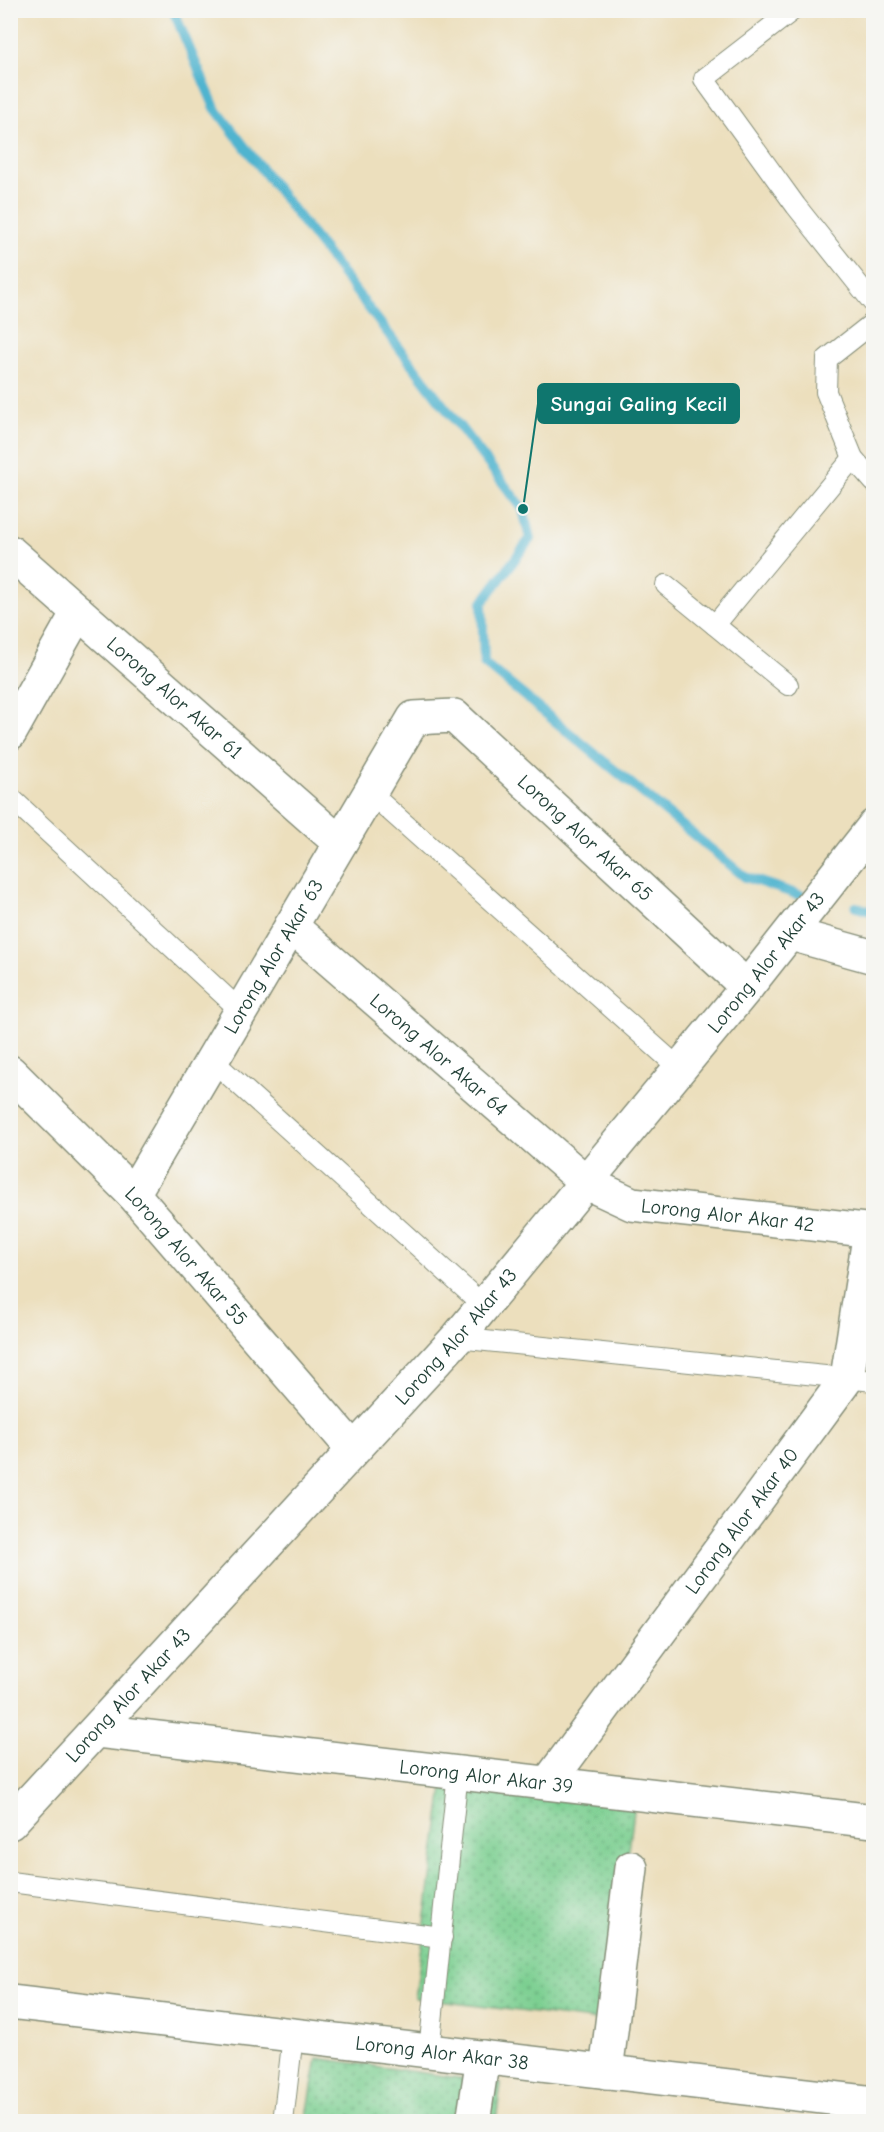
<svg xmlns="http://www.w3.org/2000/svg" width="884" height="2132" viewBox="0 0 884 2132" font-family="'Comic Neue',sans-serif">
  <defs>
    <pattern id="grass-dots" width="8" height="8" patternUnits="userSpaceOnUse" patternTransform="scale(1.5)"><rect width="8" height="8" fill="#7bcf91"/><path d="M2 2h.1M6 6h.1" fill="none" stroke="#64a977" stroke-width="1.8" stroke-linecap="round"/></pattern>
  </defs>
  <rect width="100%" height="100%" fill="#f6f6f2"/>
  <filter id="ink" filterUnits="userSpaceOnUse"><feTurbulence type="fractalNoise" baseFrequency=".0167" numOctaves="2"/><feDisplacementMap in="SourceGraphic" scale="12" xChannelSelector="R" yChannelSelector="G"/><feConvolveMatrix kernelMatrix="1 2 1 2 8 2 1 2 1" color-interpolation-filters="sRGB"/></filter>
  <filter id="wash" filterUnits="userSpaceOnUse"><feTurbulence type="fractalNoise" baseFrequency=".008" numOctaves="4" result="noise"/><feDisplacementMap in="SourceGraphic" scale="24" xChannelSelector="R" yChannelSelector="G"/><feGaussianBlur stdDeviation="1.35" result="paint"/><feColorMatrix in="noise" values="0 0 0 0 0 0 0 0 0 0 0 0 0 0 0 0 0 1.4 0 .05"/><feComposite in="paint" operator="in"/></filter>
  <g filter="url(#wash)">
    <rect width="100%" height="100%" fill="#ecdfbd"/>
    <g fill="url(#grass-dots)" stroke="#4d8662" stroke-width="1.5">
      <polygon points="444,1780 635,1803 607,2022 415,1998"/>
      <polygon points="317,2058 501,2084 496,2121 306,2122"/>
    </g>
    <g fill="none" stroke-linecap="round" stroke-linejoin="round">
      <g stroke="#50b4cf" stroke-width="10">
        <polyline points="173,10 215,108 523,509 530,539 482,603 484,663 745,877 802,896"/>
        <polyline points="856,907 874,912"/>
      </g>
    </g>
  </g>
  <g filter="url(#ink)">
    <g fill="none" stroke-linecap="round" stroke-linejoin="round">
      <g stroke="#868e78" stroke-width="22">
        <g id="service">
          <polyline points="793,10 704,79 796,206 874,304"/>
          <polyline points="874,322 827,359 826,392 853,458 874,482"/>
          <polyline points="666,585 788,685"/>
          <polyline points="715,625 853,458"/>
          <polyline points="370,793 679,1068"/>
          <polyline points="10,797 241,1011"/>
          <polyline points="212,1060 484,1306"/>
          <polyline points="457,1338 874,1381"/>
          <polyline points="10,1882 442,1937"/>
          <polyline points="429,2051 458,1772"/>
          <polyline points="283,2122 293,2035"/>
        </g>
      </g>
      <g stroke="#868e78" stroke-width="36">
        <g id="minor">
          <path id="s1" d="M10 552 340 843"/>
          <polyline points="10,733 78,612"/>
          <path id="s2" d="M291 926 587 1183 632 1204 874 1231"/>
          <polyline points="791,934 874,957"/>
          <path id="s3" d="M10 1072 133 1194 353 1449"/>
          <path id="s4" d="M133 1194 414 718 454 716 747 987"/>
          <path id="s5" d="M97 1731 874 1821"/>
          <path id="s6" d="M548 1783 847 1378 870 1231"/>
          <path id="s7" d="M10 1823 457 1338 747 987 874 826"/>
          <path id="s8" d="M10 2002 874 2103"/>
          <polyline points="606,2072 631,1868"/>
          <polyline points="473,2122 483,2057"/>
        </g>
      </g>
      <use href="#service" stroke="#fff" stroke-width="20"/>
      <use href="#minor" stroke="#fff" stroke-width="33"/>
    </g>
  </g>
  <g text-anchor="middle" dominant-baseline="central" stroke-width="4.5" stroke-linejoin="round" paint-order="stroke">
    <g font-size="20" fill="#1f3d34" stroke="#f6f6f2">
      <text stroke="none"><textPath href="#s1" startOffset="220">Lorong Alor Akar 61</textPath></text>
      <text stroke="none"><textPath href="#s4" startOffset="772">Lorong Alor Akar 65</textPath></text>
      <text stroke="none"><textPath href="#s4" startOffset="276">Lorong Alor Akar 63</textPath></text>
      <text stroke="none"><textPath href="#s7" startOffset="1146">Lorong Alor Akar 43</textPath></text>
      <text stroke="none"><textPath href="#s2" startOffset="196">Lorong Alor Akar 64</textPath></text>
      <text stroke="none"><textPath href="#s2" startOffset="538">Lorong Alor Akar 42</textPath></text>
      <text stroke="none"><textPath href="#s3" startOffset="255">Lorong Alor Akar 55</textPath></text>
      <text stroke="none"><textPath href="#s7" startOffset="660">Lorong Alor Akar 43</textPath></text>
      <text stroke="none"><textPath href="#s6" startOffset="326">Lorong Alor Akar 40</textPath></text>
      <text stroke="none"><textPath href="#s7" startOffset="174">Lorong Alor Akar 43</textPath></text>
      <text stroke="none"><textPath href="#s5" startOffset="392">Lorong Alor Akar 39</textPath></text>
      <text stroke="none"><textPath href="#s8" startOffset="435">Lorong Alor Akar 38</textPath></text>
    </g>
  </g>
  <path fill="none" stroke="#0f766e" stroke-width="2" d="M523 509L538 404"/>
  <circle fill="#0f766e" stroke="#f6f6f2" stroke-width="2" cx="523" cy="509" r="6"/>
  <rect fill="#0f766e" stroke="#0f766e" stroke-width="2" x="538" y="384" width="201" height="39" rx="6"/>
  <g font-size="21" text-anchor="middle" font-weight="bold" fill="#fff">
    <text x="639" y="411">Sungai Galing Kecil</text>
  </g>
  <rect width="884" height="2132" fill="none" stroke="#f6f6f2" stroke-width="36"/>
</svg>
